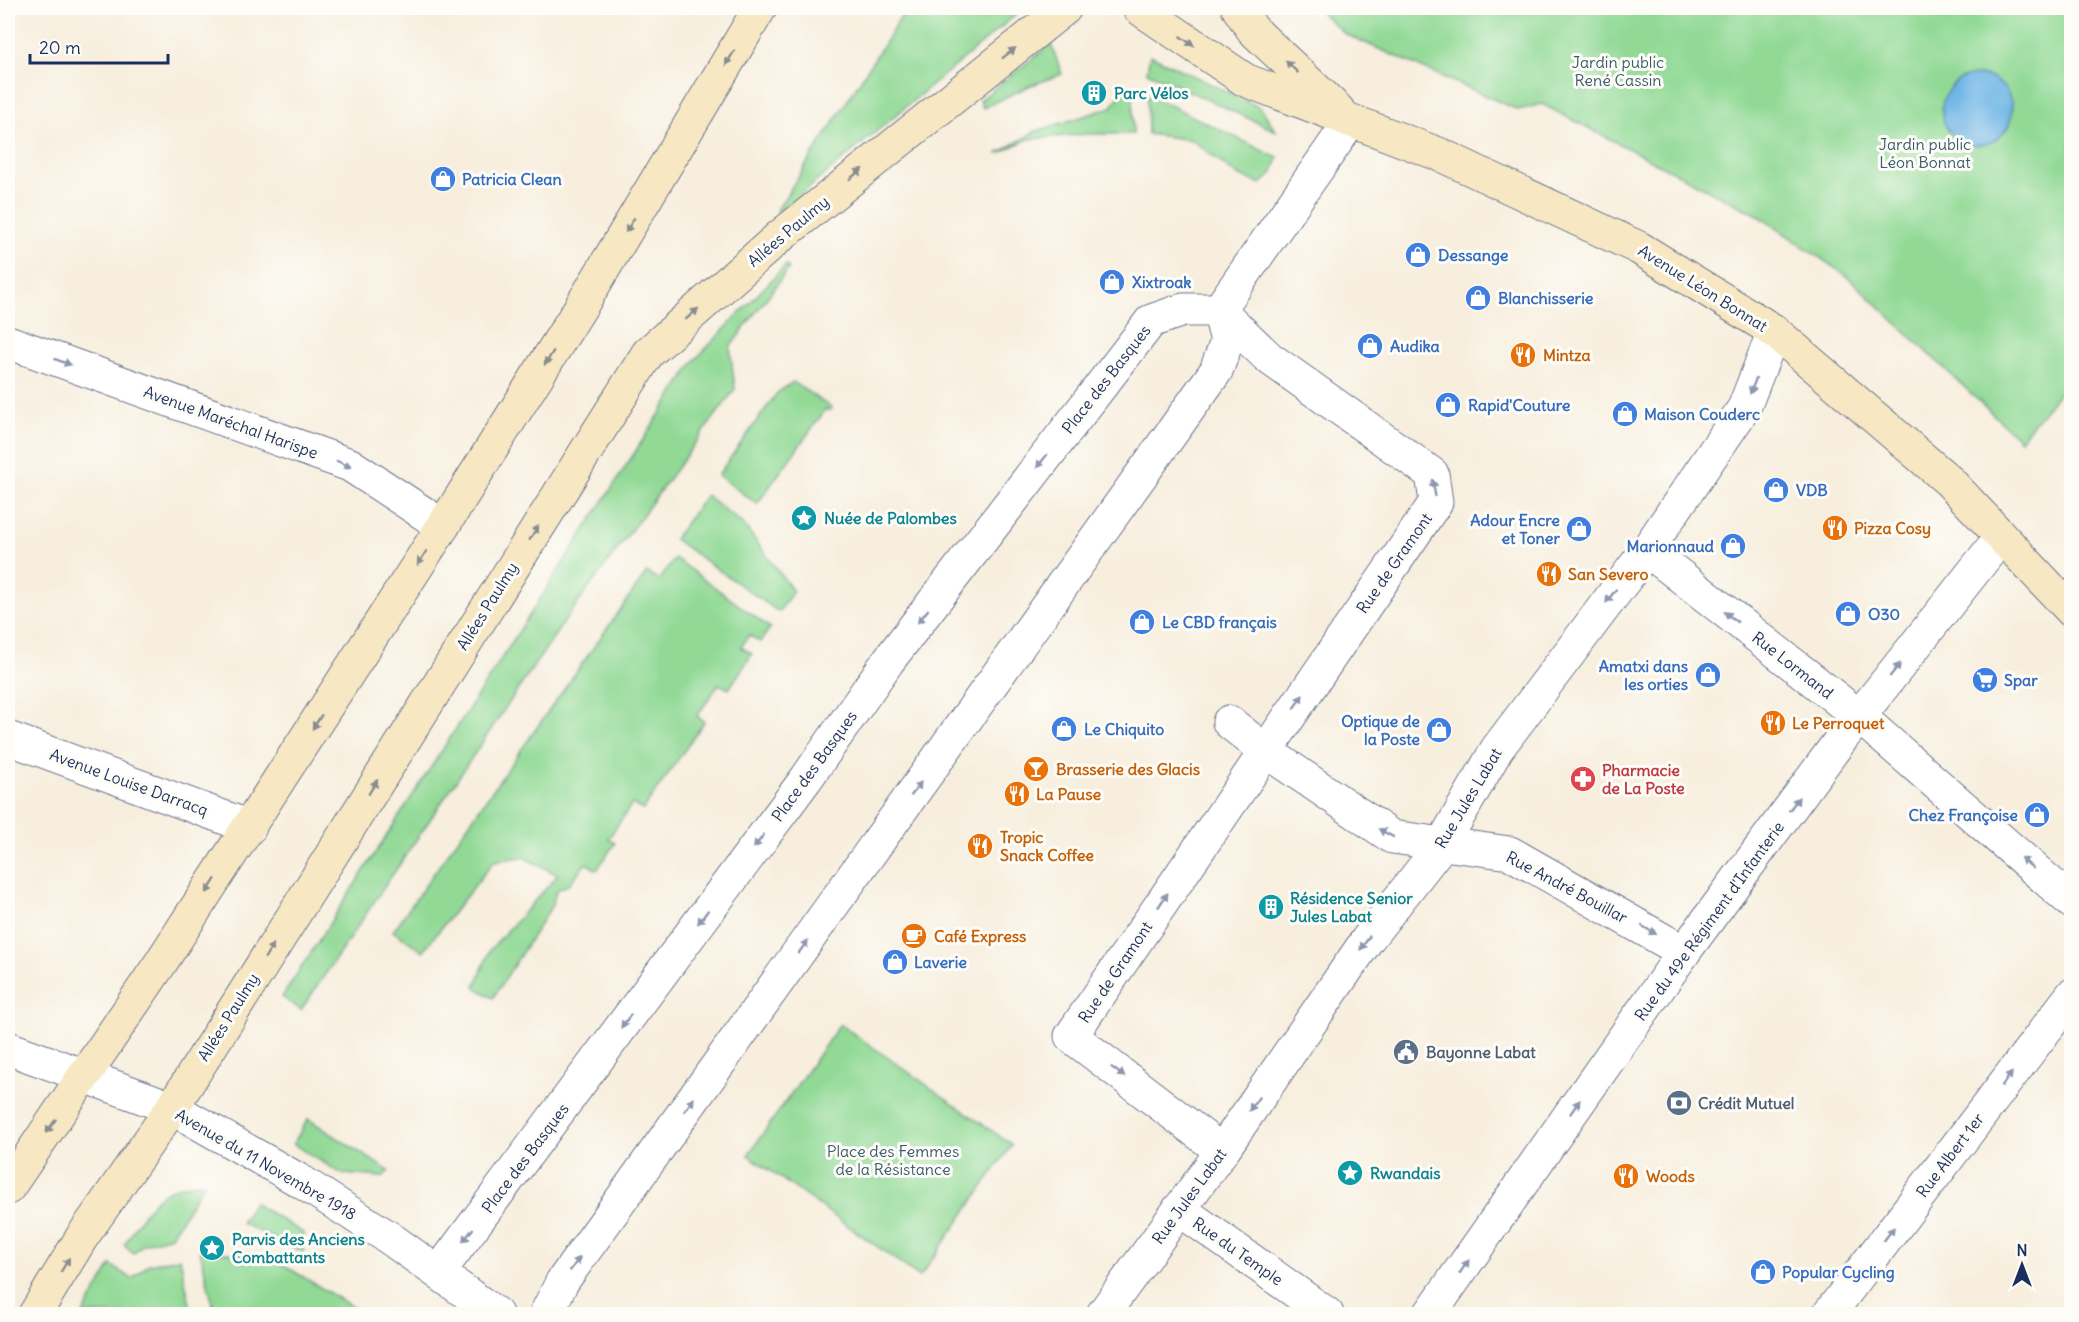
<svg xmlns="http://www.w3.org/2000/svg" width="2079" height="1322" viewBox="0 0 2079 1322" font-family="Delius,sans-serif">
  <rect width="100%" height="100%" fill="#fdfcf7"/>
  <filter id="ink" filterUnits="userSpaceOnUse"><feTurbulence type="fractalNoise" baseFrequency=".0167" numOctaves="2"/><feDisplacementMap in="SourceGraphic" scale="12" xChannelSelector="R" yChannelSelector="G"/><feConvolveMatrix kernelMatrix="1 2 1 2 8 2 1 2 1" color-interpolation-filters="sRGB"/></filter>
  <filter id="wash" filterUnits="userSpaceOnUse"><feTurbulence type="fractalNoise" baseFrequency=".008" numOctaves="4" result="noise"/><feDisplacementMap in="SourceGraphic" scale="24" xChannelSelector="R" yChannelSelector="G"/><feGaussianBlur stdDeviation="1.35" result="paint"/><feColorMatrix in="noise" values="0 0 0 0 0 0 0 0 0 0 0 0 0 0 0 0 0 1.4 0 .05"/><feComposite in="paint" operator="in"/></filter>
  <g filter="url(#wash)">
    <rect width="100%" height="100%" fill="#f7eedd"/>
    <g fill="#91d995" stroke="#56847a" stroke-width="1.5">
      <polygon points="907,8 1024,8 779,213 777,210"/>
      <polygon points="1316,8 2071,8 2071,378 2020,440 1848,277 1759,216 1542,104 1518,110 1345,34"/>
      <polygon points="1051,44 1062,74 1029,86 983,108 980,100"/>
      <polygon points="1150,55 1261,108 1276,131 1147,72"/>
      <polygon points="1123,90 1133,90 1133,134 1089,134 1029,139 997,154 1034,132 1112,107"/>
      <polygon points="1147,94 1278,158 1272,174 1261,184 1237,175 1192,140 1148,134"/>
      <polygon points="786,265 789,268 730,347 735,389 561,626 301,1010 282,997 694,361"/>
      <polygon points="793,382 832,408 829,411 826,409 757,504 718,475 777,393"/>
      <polygon points="706,495 744,525 793,591 779,612 674,539"/>
      <polygon points="675,558 770,628 760,642 749,635 741,647 752,654 729,689 719,684 697,716 704,722 643,810 632,804 608,839 615,843 597,870 586,863 568,885 557,890 551,907 493,998 475,987 490,950 558,875 523,857 494,861 423,951 393,931 647,572 659,580"/>
      <polygon points="840,1024 1012,1145 920,1277 748,1155"/>
      <polygon points="308,1119 389,1171 382,1177 342,1174 293,1144"/>
      <path d="M204 1183 171 1236 143 1244 134 1253 124 1245C146 1210 157 1183 204 1183Z"/>
      <polygon points="254,1203 303,1233 303,1252 241,1223"/>
      <polygon points="200,1251 258,1255 282,1264 364,1314 215,1314"/>
      <polygon points="180,1258 192,1314 83,1314 111,1265 132,1279 149,1264"/>
    </g>
    <circle fill="#6eb5e5" stroke="#4472a2" stroke-width="1.5" cx="1977" cy="110" r="35"/>
  </g>
  <g filter="url(#ink)">
    <g fill="none" stroke-linecap="round" stroke-linejoin="round">
      <g stroke="#68728a" stroke-width="35">
        <g id="street">
          <polyline points="1219,310 1269,358 1432,474 1436,502 1071,1036 1222,1151"/>
          <polyline points="1219,310 1350,122"/>
          <polyline points="8,342 350,465 443,526"/>
          <polyline points="1647,550 1860,717 2072,902"/>
          <polyline points="1229,722 1264,750 1392,837 1510,853 1684,952"/>
          <polyline points="8,738 250,827"/>
          <polyline points="8,1048 172,1108 302,1182 388,1237 496,1314"/>
          <polyline points="1179,1209 1327,1314"/>
          <polyline points="439,1272 806,779 888,661 1151,321 1183,310 1219,310"/>
          <polyline points="546,1314 562,1282 1216,371 1227,341 1219,310"/>
          <polyline points="1103,1314 1222,1151 1367,940 1443,843 1497,749 1647,550 1744,408 1774,331"/>
          <polyline points="1430,1314 1684,952 1842,738 2001,537"/>
          <polyline points="1829,1314 2072,995"/>
        </g>
      </g>
      <g stroke="#68728a" stroke-width="35">
        <g id="secondary">
          <polyline points="1139,8 1245,80 1441,155 1639,248 1774,331 1949,481 2072,611"/>
          <polyline points="1238,8 1253,30 1338,110"/>
          <polyline points="8,1188 160,964 443,526 580,308 760,8"/>
          <polyline points="35,1314 82,1237 172,1108 648,353 778,238 1065,8"/>
        </g>
      </g>
      <use href="#street" stroke="#fff" stroke-width="33"/>
      <use href="#secondary" stroke="#f7e8c3" stroke-width="33"/>
    </g>
    <defs><path id="oneway-solid" d="M-6-.8H1V-3.2L6.5 0L1 3.2V.8H-6Z" transform="scale(1.5)"/></defs>
    <g fill="#898c90">
      <use href="#oneway-solid" transform="translate(1187 41) rotate(34)"/>
      <use href="#oneway-solid" transform="translate(1009 53) rotate(-38)"/>
      <use href="#oneway-solid" transform="translate(730 58) rotate(121)"/>
      <use href="#oneway-solid" transform="translate(1292 67) rotate(-136)"/>
      <use href="#oneway-solid" transform="translate(856 174) rotate(-39)"/>
      <use href="#oneway-solid" transform="translate(630 225) rotate(121)"/>
      <use href="#oneway-solid" transform="translate(692 314) rotate(-41)"/>
      <use href="#oneway-solid" transform="translate(549 358) rotate(122)"/>
      <use href="#oneway-solid" transform="translate(534 533) rotate(-58)"/>
      <use href="#oneway-solid" transform="translate(422 558) rotate(123)"/>
      <use href="#oneway-solid" transform="translate(317 722) rotate(123)"/>
      <use href="#oneway-solid" transform="translate(373 787) rotate(-58)"/>
      <use href="#oneway-solid" transform="translate(211 886) rotate(123)"/>
      <use href="#oneway-solid" transform="translate(269 951) rotate(-58)"/>
      <use href="#oneway-solid" transform="translate(51 1126) rotate(125)"/>
      <use href="#oneway-solid" transform="translate(65 1265) rotate(-59)"/>
    </g>
    <g fill="#8d97ae">
      <use href="#oneway-solid" transform="translate(63 362) rotate(20)"/>
      <use href="#oneway-solid" transform="translate(1753 386) rotate(111)"/>
      <use href="#oneway-solid" transform="translate(1042 461) rotate(128)"/>
      <use href="#oneway-solid" transform="translate(344 464) rotate(23)"/>
      <use href="#oneway-solid" transform="translate(1434 488) rotate(-99)"/>
      <use href="#oneway-solid" transform="translate(1611 596) rotate(127)"/>
      <use href="#oneway-solid" transform="translate(923 616) rotate(128)"/>
      <use href="#oneway-solid" transform="translate(1731 617) rotate(-142)"/>
      <use href="#oneway-solid" transform="translate(1895 670) rotate(-52)"/>
      <use href="#oneway-solid" transform="translate(1298 702) rotate(-55)"/>
      <use href="#oneway-solid" transform="translate(916 789) rotate(-54)"/>
      <use href="#oneway-solid" transform="translate(1794 804) rotate(-54)"/>
      <use href="#oneway-solid" transform="translate(1386 833) rotate(-151)"/>
      <use href="#oneway-solid" transform="translate(759 841) rotate(127)"/>
      <use href="#oneway-solid" transform="translate(2027 863) rotate(-139)"/>
      <use href="#oneway-solid" transform="translate(1163 900) rotate(-56)"/>
      <use href="#oneway-solid" transform="translate(703 917) rotate(127)"/>
      <use href="#oneway-solid" transform="translate(1649 930) rotate(30)"/>
      <use href="#oneway-solid" transform="translate(1365 943) rotate(125)"/>
      <use href="#oneway-solid" transform="translate(803 947) rotate(-54)"/>
      <use href="#oneway-solid" transform="translate(626 1021) rotate(126)"/>
      <use href="#oneway-solid" transform="translate(1118 1072) rotate(37)"/>
      <use href="#oneway-solid" transform="translate(2007 1079) rotate(-53)"/>
      <use href="#oneway-solid" transform="translate(1254 1104) rotate(125)"/>
      <use href="#oneway-solid" transform="translate(689 1105) rotate(-54)"/>
      <use href="#oneway-solid" transform="translate(1575 1107) rotate(-55)"/>
      <use href="#oneway-solid" transform="translate(1889 1234) rotate(-53)"/>
      <use href="#oneway-solid" transform="translate(468 1235) rotate(128)"/>
      <use href="#oneway-solid" transform="translate(575 1264) rotate(-54)"/>
      <use href="#oneway-solid" transform="translate(1464 1267) rotate(-55)"/>
    </g>
  </g>
  <defs>
    <g id="building-disc" transform="scale(1.35)"><circle r="9.5" fill="#0f9aa8" stroke="#fdfcf7"/><path d="M-4-6H4V6H1V3H-1V6H-4ZM-2.5-4.3h1.7v1.8h-1.7ZM.8-4.3h1.7v1.8H.8ZM-2.5-1h1.7V.8h-1.7ZM.8-1h1.7V.8H.8Z" fill="#fff"/></g>
    <g id="shop-disc" transform="scale(1.35)"><circle r="9.5" fill="#3f7fe0" stroke="#fdfcf7"/><path d="M-5-2.5h2.3a2.7 3.5 0 0 1 5.4 0H5L5.5 6h-11ZM-1.5-2.5h3a1.5 2.3 0 0 0-3 0Z" fill="#fff"/></g>
    <g id="restaurant-disc" transform="scale(1.35)"><circle r="9.5" fill="#e8710a" stroke="#fdfcf7"/><path d="M-5-6h1v4h1v-4h1v4h1v-4h1v5L-1.5 .5V6h-2V.5L-5-1ZM5-6V6H3V1.5H1.5Q1.5-4 5-6Z" fill="#fff"/></g>
    <g id="sight-disc" transform="scale(1.35)"><circle r="9.5" fill="#0f9aa8" stroke="#fdfcf7"/><path d="M0-6L1.8-2.2L6-1.7L2.9 1.2L3.7 5.4L0 3.3L-3.7 5.4L-2.9 1.2L-6-1.7L-1.8-2.2Z" fill="#fff"/></g>
    <g id="supermarket-disc" transform="scale(1.35)"><circle r="9.5" fill="#3f7fe0" stroke="#fdfcf7"/><path d="M-6-5.5h2.5l.6 2H6L4.5 2H-2.5L-4.4-4H-6ZM-1.5 3.2a1.3 1.3 0 1 0 .1 0ZM3 3.2a1.3 1.3 0 1 0 .1 0Z" fill="#fff"/></g>
    <g id="bar-disc" transform="scale(1.35)"><circle r="9.5" fill="#e8710a" stroke="#fdfcf7"/><path d="M-6-5H6L.8 .8V4.5H3.5V6h-7V4.5H-.8V.8Z" fill="#fff"/></g>
    <g id="pharmacy-disc" transform="scale(1.35)"><circle r="9.5" fill="#e0444e" stroke="#fdfcf7"/><path d="M-2-6h4v4h4v4h-4v4h-4v-4h-4v-4h4Z" fill="#fff"/></g>
    <g id="cafe-disc" transform="scale(1.35)"><circle r="9.5" fill="#e8710a" stroke="#fdfcf7"/><path d="M-5.5-4.5H6V0H3Q3 3.5 0 3.5H-2.5Q-5.5 3.5-5.5 0ZM3-3.2v2h1.7v-2ZM-6 4.5H4V6H-6Z" fill="#fff"/></g>
    <g id="civic-disc" transform="scale(1.35)"><circle r="9.5" fill="#5c6f8a" stroke="#fdfcf7"/><path d="M-.6-6.5H3V-4.5H.6V-3L4-1V1h2V6H-6V1h2V-1L-.6-3ZM-1.2 2.5V6h2.4V2.5Z" fill="#fff"/></g>
    <g id="bank-disc" transform="scale(1.35)"><circle r="9.5" fill="#5c6f8a" stroke="#fdfcf7"/><path d="M-6-4H6V4H-6ZM0-2.3a2.3 2.3 0 1 0 0 4.6a2.3 2.3 0 1 0 0-4.6Z" fill="#fff"/></g>
  </defs>
  <g fill-rule="evenodd">
    <use href="#building-disc" x="1094" y="93"/>
    <use href="#shop-disc" x="443" y="179"/>
    <use href="#shop-disc" x="1418" y="255"/>
    <use href="#shop-disc" x="1112" y="282"/>
    <use href="#shop-disc" x="1478" y="298"/>
    <use href="#shop-disc" x="1370" y="346"/>
    <use href="#restaurant-disc" x="1523" y="355"/>
    <use href="#shop-disc" x="1448" y="405"/>
    <use href="#shop-disc" x="1625" y="414"/>
    <use href="#shop-disc" x="1776" y="490"/>
    <use href="#sight-disc" x="804" y="518"/>
    <use href="#restaurant-disc" x="1835" y="528"/>
    <use href="#shop-disc" x="1579" y="529"/>
    <use href="#shop-disc" x="1733" y="546"/>
    <use href="#restaurant-disc" x="1549" y="574"/>
    <use href="#shop-disc" x="1848" y="614"/>
    <use href="#shop-disc" x="1142" y="622"/>
    <use href="#shop-disc" x="1708" y="675"/>
    <use href="#supermarket-disc" x="1985" y="680"/>
    <use href="#restaurant-disc" x="1773" y="723"/>
    <use href="#shop-disc" x="1064" y="729"/>
    <use href="#shop-disc" x="1439" y="730"/>
    <use href="#bar-disc" x="1036" y="769"/>
    <use href="#pharmacy-disc" x="1583" y="779"/>
    <use href="#restaurant-disc" x="1017" y="794"/>
    <use href="#shop-disc" x="2037" y="815"/>
    <use href="#restaurant-disc" x="980" y="846"/>
    <use href="#building-disc" x="1271" y="907"/>
    <use href="#cafe-disc" x="914" y="936"/>
    <use href="#shop-disc" x="895" y="962"/>
    <use href="#civic-disc" x="1406" y="1052"/>
    <use href="#bank-disc" x="1679" y="1103"/>
    <use href="#sight-disc" x="1350" y="1173"/>
    <use href="#restaurant-disc" x="1626" y="1176"/>
    <use href="#sight-disc" x="212" y="1248"/>
    <use href="#shop-disc" x="1763" y="1272"/>
  </g>
  <g text-anchor="middle" dominant-baseline="central" stroke-width="6" stroke-linejoin="round" paint-order="stroke">
    <g font-size="16" fill="#385a6c" stroke="#fdfcf7">
      <text x="1618" y="62">Jardin public<tspan x="1618" dy="18">René Cassin</tspan></text>
      <text x="1925" y="144">Jardin public<tspan x="1925" dy="18">Léon Bonnat</tspan></text>
      <text x="893" y="1151">Place des Femmes<tspan x="893" dy="18">de la Résistance</tspan></text>
    </g>
    <g font-size="16" font-weight="bold" fill="#0d838f" stroke="#fdfcf7" text-anchor="start">
      <text x="1114" y="93">Parc Vélos</text>
      <text x="824" y="518">Nuée de Palombes</text>
      <text x="1290" y="898">Résidence Senior<tspan x="1290" dy="18">Jules Labat</tspan></text>
      <text x="1370" y="1173">Rwandais</text>
      <text x="232" y="1239">Parvis des Anciens<tspan x="232" dy="18">Combattants</tspan></text>
    </g>
    <g font-size="16" font-weight="bold" fill="#366cbe" stroke="#fdfcf7" text-anchor="start">
      <text x="462" y="179">Patricia Clean</text>
      <text x="1438" y="255">Dessange</text>
      <text x="1132" y="282">Xixtroak</text>
      <text x="1498" y="298">Blanchisserie</text>
      <text x="1390" y="346">Audika</text>
      <text x="1468" y="405">Rapid'Couture</text>
      <text x="1644" y="414">Maison Couderc</text>
      <text x="1796" y="490">VDB</text>
      <text x="1560" y="520" text-anchor="end">Adour Encre<tspan x="1560" dy="18">et Toner</tspan></text>
      <text x="1714" y="546" text-anchor="end">Marionnaud</text>
      <text x="1868" y="614">O30</text>
      <text x="1162" y="622">Le CBD français</text>
      <text x="1688" y="666" text-anchor="end">Amatxi dans<tspan x="1688" dy="18">les orties</tspan></text>
      <text x="2004" y="680">Spar</text>
      <text x="1420" y="721" text-anchor="end">Optique de<tspan x="1420" dy="18">la Poste</tspan></text>
      <text x="1084" y="729">Le Chiquito</text>
      <text x="2018" y="815" text-anchor="end">Chez Françoise</text>
      <text x="914" y="962">Laverie</text>
      <text x="1782" y="1272">Popular Cycling</text>
    </g>
    <g font-size="16" fill="#1b2f5e" stroke="#fdfcf7">
      <text transform="translate(788 231) rotate(-40)">Allées Paulmy</text>
      <text transform="translate(1703 288) rotate(32)">Avenue Léon Bonnat</text>
      <text transform="translate(1106 379) rotate(-52)">Place des Basques</text>
      <text transform="translate(231 422) rotate(20)">Avenue Maréchal Harispe</text>
      <text transform="translate(1394 563) rotate(-55)">Rue de Gramont</text>
      <text transform="translate(487 606) rotate(-58)">Allées Paulmy</text>
      <text transform="translate(1793 665) rotate(38)">Rue Lormand</text>
      <text transform="translate(814 766) rotate(-54)">Place des Basques</text>
      <text transform="translate(129 782) rotate(20)">Avenue Louise Darracq</text>
      <text transform="translate(1468 798) rotate(-59)">Rue Jules Labat</text>
      <text transform="translate(1567 887) rotate(28)">Rue André Bouillar</text>
      <text transform="translate(1709 921) rotate(-54)">Rue du 49e Régiment d'Infanterie</text>
      <text transform="translate(1115 972) rotate(-56)">Rue de Gramont</text>
      <text transform="translate(228 1017) rotate(-58)">Allées Paulmy</text>
      <text transform="translate(1950 1155) rotate(-53)">Rue Albert 1er</text>
      <text transform="translate(525 1158) rotate(-53)">Place des Basques</text>
      <text transform="translate(266 1164) rotate(30)">Avenue du 11 Novembre 1918</text>
      <text transform="translate(1189 1196) rotate(-54)">Rue Jules Labat</text>
      <text transform="translate(1238 1251) rotate(35)">Rue du Temple</text>
    </g>
    <g font-size="16" font-weight="bold" fill="#c56008" stroke="#fdfcf7" text-anchor="start">
      <text x="1543" y="355">Mintza</text>
      <text x="1854" y="528">Pizza Cosy</text>
      <text x="1568" y="574">San Severo</text>
      <text x="1792" y="723">Le Perroquet</text>
      <text x="1056" y="769">Brasserie des Glacis</text>
      <text x="1036" y="794">La Pause</text>
      <text x="1000" y="837">Tropic<tspan x="1000" dy="18">Snack Coffee</tspan></text>
      <text x="934" y="936">Café Express</text>
      <text x="1646" y="1176">Woods</text>
    </g>
    <g font-size="16" font-weight="bold" fill="#be3a42" stroke="#fdfcf7" text-anchor="start">
      <text x="1602" y="770">Pharmacie<tspan x="1602" dy="18">de La Poste</tspan></text>
    </g>
    <g font-size="16" font-weight="bold" fill="#4e5e75" stroke="#fdfcf7" text-anchor="start">
      <text x="1426" y="1052">Bayonne Labat</text>
      <text x="1698" y="1103">Crédit Mutuel</text>
    </g>
  </g>
  <rect width="2079" height="1322" fill="none" stroke="#fdfcf7" stroke-width="30"/>
  <g transform="translate(2022 1265)" stroke="#fdfcf7" stroke-width="4.5" paint-order="stroke">
  <path d="M0-4.5L10 22L0 15L-10 22Z" fill="#1b2f5e"/>
  <text y="-9" font-size="16" font-weight="bold" text-anchor="middle" fill="#1b2f5e">N</text>
  </g>
  <path d="M30 54v9h138v-9" fill="none" stroke="#1b2f5e" stroke-width="3"/>
  <text x="39" y="54" font-size="18" fill="#1b2f5e" stroke="#fdfcf7" stroke-width="4.5" paint-order="stroke">20 m</text>
</svg>
